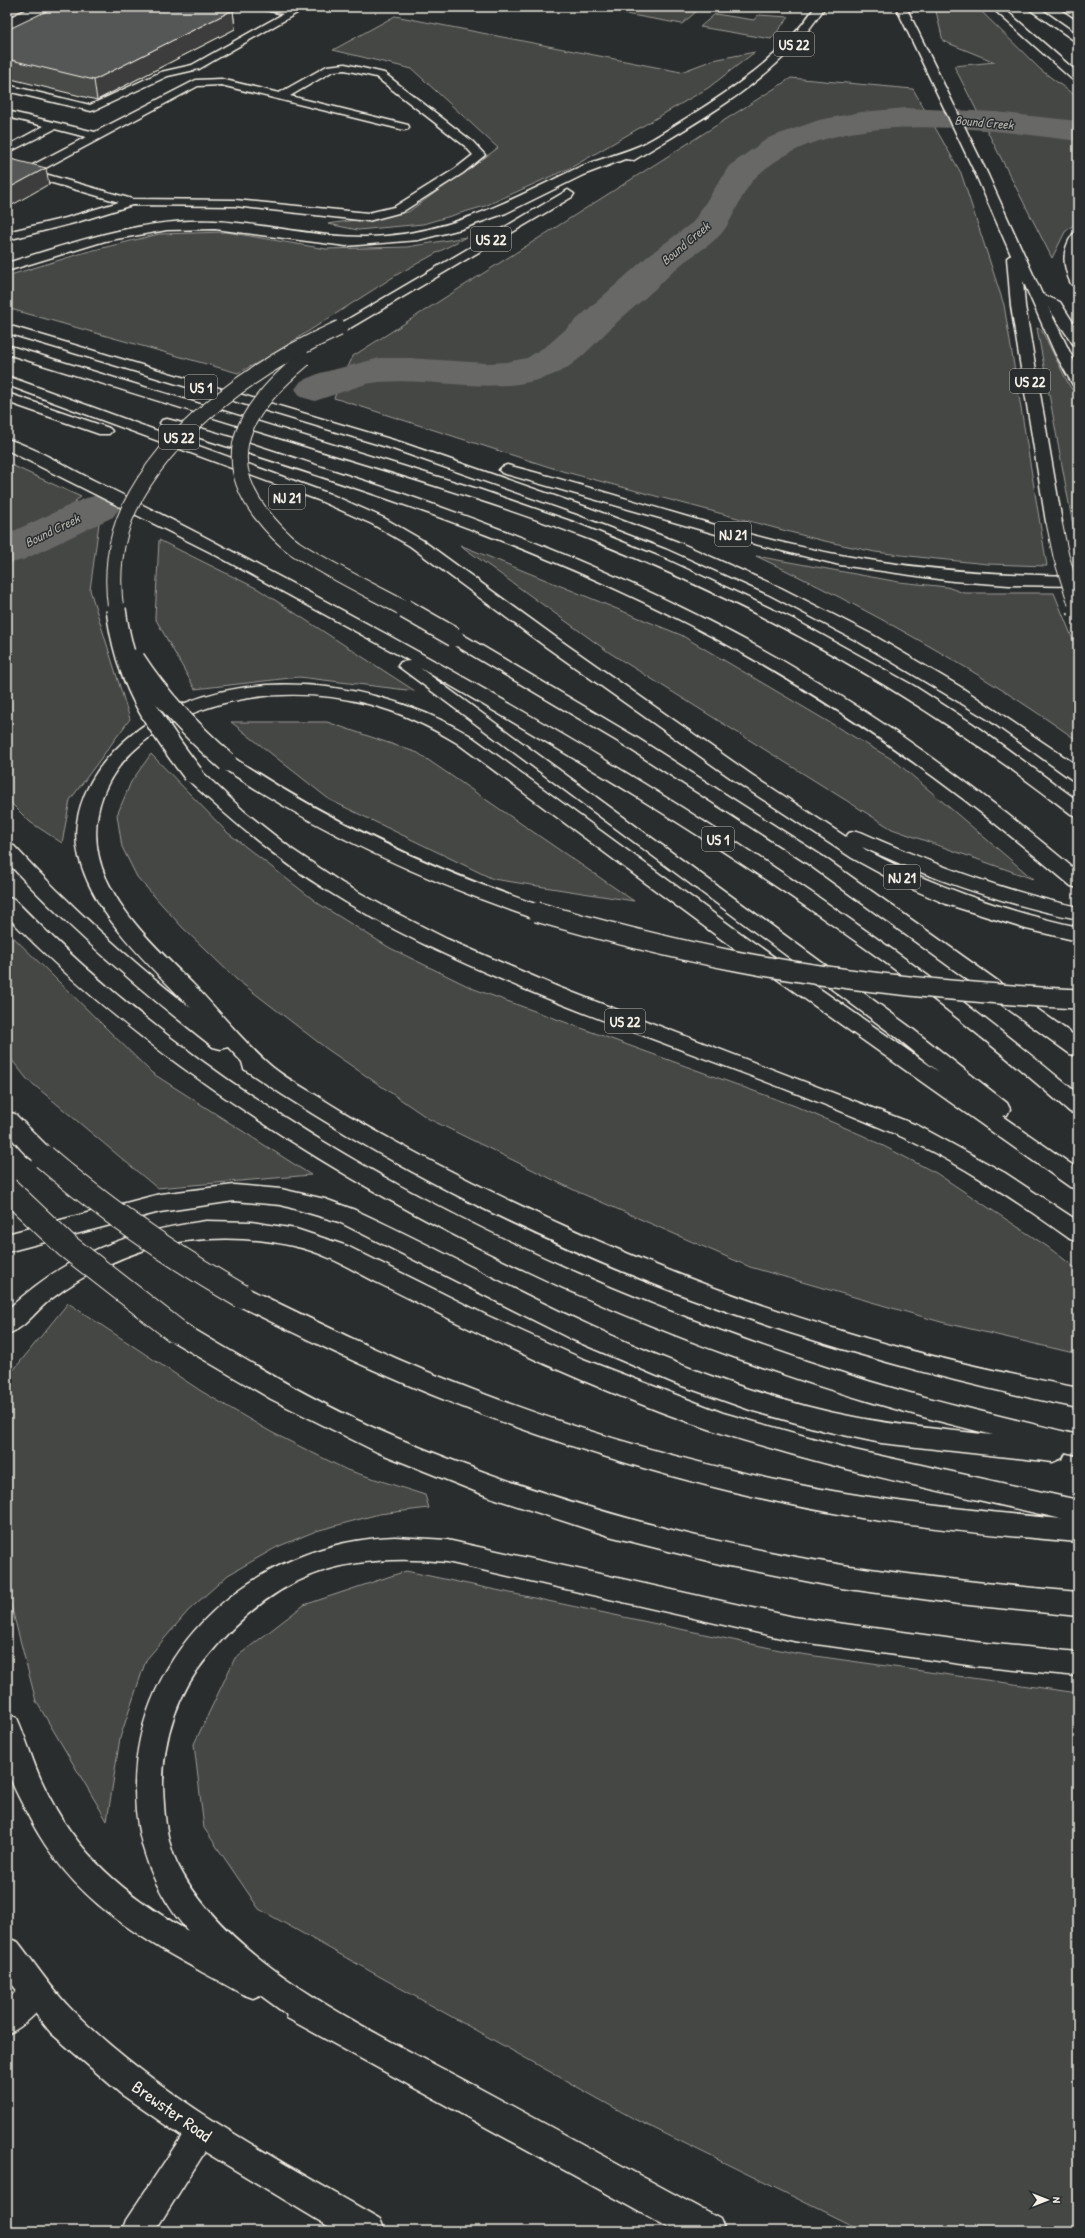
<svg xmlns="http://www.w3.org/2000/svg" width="1085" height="2238" viewBox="0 0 1085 2238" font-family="'Patrick Hand',sans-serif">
  <rect width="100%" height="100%" fill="#2a2d2e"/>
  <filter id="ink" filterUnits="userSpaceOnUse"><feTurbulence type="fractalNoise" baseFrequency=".025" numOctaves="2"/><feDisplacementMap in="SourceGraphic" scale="8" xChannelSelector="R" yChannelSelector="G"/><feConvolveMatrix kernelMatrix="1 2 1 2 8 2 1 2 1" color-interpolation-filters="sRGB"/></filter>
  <g filter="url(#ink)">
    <g fill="#444645" stroke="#9c9c96">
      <polygon points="586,7 672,7 697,11 682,24"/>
      <polygon points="935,7 977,7 1041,70 1078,98 1078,221 1065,232 1052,258 954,66 995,62 943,41"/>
      <polygon points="715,14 754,20 758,15 789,17 771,39 700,27"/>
      <polygon points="395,16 681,72 713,60 755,52 708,88 574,166 485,206 423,224 358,230 328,224 408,212 498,148 412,69 333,50"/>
      <polygon points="791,78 913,89 961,173 1004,305 1047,566 988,564 927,558 875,552 820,540 562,471 334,398 353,356"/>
      <polygon points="226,232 326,249 407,247 466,237 398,274 265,359 238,373 7,308 7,276 86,252 159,234"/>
      <polygon points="1037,328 1041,329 1069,385 1078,398 1078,553"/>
      <polygon points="7,463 81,497 75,501 100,516 90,590 130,719 70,800 62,843 30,822 7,799"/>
      <polygon points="159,540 258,589 415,691 299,677 195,689 155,618"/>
      <polygon points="460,545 681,635 895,761 1033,879 892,829 610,653"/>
      <path d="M756 556 899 582 947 587 964 593H1054L1078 652V741C977 669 868 609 756 556Z"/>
      <polygon points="231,722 327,722 418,753 634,901 493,879 330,800"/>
      <polygon points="151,754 228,833 319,904 390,948 474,989 795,1106 864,1136 936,1173 1048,1247 1078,1270 1078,1354 941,1322 750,1267 576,1191 429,1119 327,1049 236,979 182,927 137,877 122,847 117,815 131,782"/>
      <polygon points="7,931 152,1073 311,1175 157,1188 27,1079 7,1054"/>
      <polygon points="68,1303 201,1391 271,1432 347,1470 425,1495 429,1508 379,1514 316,1531 277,1547 228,1575 188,1611 146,1660 120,1738 107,1821 36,1701 7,1590 7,1378"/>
      <polygon points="406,1571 794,1653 1078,1693 1078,2231 863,2231 629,2116 259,1909 204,1828 194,1744 235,1658 304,1605"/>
    </g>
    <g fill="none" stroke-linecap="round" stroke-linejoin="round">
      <g fill="#676866" fill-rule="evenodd">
        <path d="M906 108 996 112 1078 121V141C984 129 834 105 758 175 742 190 736 215 722 233 711 245 697 253 684 262 674 271 664 280 655 289 640 303 624 315 610 329 593 345 577 365 555 374 498 398 439 377 380 382L366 384 315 401 301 397 295 389 301 381 320 373 380 358H408L487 363 506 362 527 358 549 344 649 255 693 222 729 166 768 138 819 120 861 112Z"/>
        <polygon points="98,495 113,499 120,508 113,517 23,560 7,564 7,534 83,499"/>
      </g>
      <g stroke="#f4f1e8" stroke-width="3">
        <g id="lane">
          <polygon points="15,7 28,7 7,17 7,10"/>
          <polygon points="260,7 278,7 297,13 199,69 168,76 95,110 91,111 7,91 7,85 90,105 161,72 192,65 283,14 262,9"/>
          <path d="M345 64 384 73 473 142 485 155 463 173 402 212 368 221 235 206 132 205 74 223 7 240V232L66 218 119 202 7 170V163L27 168 86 137 55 129 7 153V146L44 126 7 117V111L95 132 196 80 221 79 279 93 327 66ZM345 70 376 77 465 146 473 155 455 169 394 207 368 213 235 200 132 199 38 172 198 86 221 85 404 130 408 129 409 127 408 125 290 96 333 71Z"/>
          <path d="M36 1978 46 1982 50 1992C43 2009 24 2027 7 2034V2000L26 1982Z"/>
          <polygon points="201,2117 211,2122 216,2132 211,2142 155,2231 122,2231 126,2220 191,2122"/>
        </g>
      </g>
      <g stroke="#f4f1e8" stroke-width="3">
        <path id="secondary" d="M7 1938 18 1942C36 1965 52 1990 73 2011 161 2098 273 2157 380 2219L385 2231H336L197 2147 121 2094 51 2033 7 1978Z"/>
      </g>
      <g stroke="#f4f1e8" stroke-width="3">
        <g id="highway">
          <path d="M815 7H825C778 79 706 116 634 160L625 159 583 175 506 213 461 229 418 240 346 246 215 229 167 230 105 241 7 271V263C75 242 142 218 214 221 273 224 326 241 386 236 456 230 511 200 573 170 594 160 618 155 639 146 655 139 670 128 685 119 735 88 782 56 815 7Z"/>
          <polygon points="896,7 906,7 988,175 1042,294 1060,302 1078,330 1078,345 1073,344 1048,307 1078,369 1078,386 1073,385 1055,353 1023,281 1025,306 1062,522 1060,525 1048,525 1046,522 1011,306 1007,258 1011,255 976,175"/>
          <polygon points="991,7 1002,7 1078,73 1078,82 1074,81"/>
          <polygon points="1026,7 1038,7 1078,35 1078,43"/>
          <polygon points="1059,7 1071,7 1078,12 1078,20"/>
          <polygon points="568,190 574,194 572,197 345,331 335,331 333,328"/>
          <path d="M1078 233V288L1071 284C1063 266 1061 251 1073 234Z"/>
          <polygon points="7,325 400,442 589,508 678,542 781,588 871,634 959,686 1078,766 1078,781 1071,779 989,720 859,642 770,595 666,548 578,514 390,448 7,333"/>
          <path d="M7 345 481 490 573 522 667 560 793 619 914 686 973 724 1078 801V816L1071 814C921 697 766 609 589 539 499 504 407 477 315 449 213 418 110 386 7 354Z"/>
          <path d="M7 376 330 494 384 518 422 540 554 636 752 775 846 837 849 833 856 831 863 833C933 864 1003 891 1078 907V919C1003 904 931 879 862 847L866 850C935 887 1001 910 1078 927V941L1026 929 946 904 896 882 852 858 738 783 542 644 410 546 372 524 318 500 7 385Z"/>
          <polygon points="7,393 109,428 112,431 109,434 99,434 7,402"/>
          <path d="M167 419C223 433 279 453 334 471 480 518 623 573 758 647 872 710 978 787 1078 872V888L1071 886C953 785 827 695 688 624 521 538 341 482 162 426L160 423 162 420Z"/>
          <path d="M7 439C34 447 67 467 93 480 149 508 206 537 261 567 548 718 829 885 1078 1094V1114L1070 1112C1009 1059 947 1008 882 960 734 853 578 759 420 668L910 1027 1007 1103 1010 1109 1007 1115 1002 1116 1078 1169V1189L1070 1187 736 950 457 743C429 726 400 712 368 704 284 683 179 696 121 764 94 797 89 840 106 878 125 920 161 952 193 984 219 1011 243 1042 271 1066 285 1078 303 1087 319 1097 355 1120 393 1141 431 1161 563 1230 700 1288 842 1331 920 1355 999 1372 1078 1388V1408C782 1348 495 1240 244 1069L242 1062 228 1047 221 1049 213 1047C140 990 70 930 7 862V844L14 846C69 905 128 959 191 1008 149 964 95 918 79 857 70 823 84 786 106 760 194 656 362 671 469 735L750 940 939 1072 896 1037 398 666 401 662 410 661 210 552 7 450Z"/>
          <path d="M507 465C618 493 727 534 840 555 919 570 998 575 1078 576V586L1009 585 953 581 840 565 730 538 502 473 499 470 502 467Z"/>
          <polygon points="454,632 460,633 634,736 822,856 1078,1038 1078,1056 1070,1054 808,864 622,744 448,641 445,637 448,633"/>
          <path d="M227 756 234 758C331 823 434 870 544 907L547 912 544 917 537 918 530 917C420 879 317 831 220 766L218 762 220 758Z"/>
          <path d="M193 768 200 770 245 812 293 850 342 883 394 912 447 939 558 987 919 1126 1005 1173 1078 1221V1242L1070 1239C1017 1201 962 1164 902 1137 778 1082 647 1040 522 988 455 960 389 930 328 891 276 859 231 820 186 778L184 774 186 770Z"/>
          <path d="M7 898 14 899C237 1129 548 1279 849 1375 924 1399 1001 1416 1078 1435V1455L1065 1452 1062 1458 1053 1462 881 1443 825 1431 753 1411 674 1383 571 1339 339 1222 281 1205 234 1201 160 1212 7 1252V1234L160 1194 234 1185 281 1189 325 1199 355 1210C434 1246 510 1289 589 1325 673 1364 762 1399 854 1417 900 1426 946 1430 993 1435 733 1372 480 1267 257 1119 167 1060 82 994 7 916Z"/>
          <path d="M7 1112 15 1114 52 1151 55 1157 52 1163C33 1169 19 1146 7 1133Z"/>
          <path d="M206 1221 251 1222 296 1229 347 1246 488 1316 583 1359 723 1413 854 1450 1078 1500V1542C1006 1536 933 1529 861 1518 714 1493 568 1450 430 1394 363 1367 298 1335 233 1303L229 1296 233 1289 241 1287 249 1289C315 1321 380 1353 448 1380 579 1433 723 1474 863 1496 929 1506 996 1513 1062 1519 927 1488 791 1461 661 1412 595 1387 531 1359 468 1328 437 1313 407 1297 376 1282 349 1268 323 1252 293 1246 265 1240 236 1237 208 1239 151 1241 96 1265 51 1299 36 1310 25 1329 7 1334V1310C69 1253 123 1233 206 1221Z"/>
          <path d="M176 1321 185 1324C254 1365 323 1407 397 1438 540 1498 690 1541 843 1565 921 1577 999 1585 1078 1592V1616L959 1604 841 1588 724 1565 609 1536 487 1496 377 1452 271 1399 167 1338 164 1331 167 1324Z"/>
          <path d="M395 1537 447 1540 794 1617 975 1642 1078 1652V1676L975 1666 794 1641 447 1562C344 1552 275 1573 208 1656 178 1692 163 1737 163 1784 164 1810 165 1838 177 1863 227 1966 379 2034 477 2087 558 2131 639 2175 720 2219L725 2231H675L287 2018 286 2014 260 1995 253 1998 242 1994C155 1945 79 1912 30 1819 22 1803 12 1786 7 1769 4 1755 7 1729 7 1714L17 1718C27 1740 33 1764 44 1786 75 1853 125 1895 188 1931 154 1892 135 1842 135 1790 134 1648 257 1541 395 1537Z"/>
        </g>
      </g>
      <use href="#lane" fill="#2a2d2e" fill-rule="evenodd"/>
      <use href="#secondary" fill="#2a2d2e" fill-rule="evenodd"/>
      <use href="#highway" fill="#2a2d2e" fill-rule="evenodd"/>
      <g stroke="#f4f1e8" stroke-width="17" stroke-linecap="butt">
        <g id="highway-bridge-far2">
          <path d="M304 359C255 400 213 448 259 511 269 524 281 538 295 548 330 571 370 590 407 610"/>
          <polyline points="1054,522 1061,556 1078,610"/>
          <path d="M116 610C111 577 114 540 129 509 168 427 259 364 340 328"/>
        </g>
      </g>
      <g stroke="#f4f1e8" stroke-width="22" stroke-linecap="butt">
        <g id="highway-bridge-far1">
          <path d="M116 609C125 680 151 719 193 774"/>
          <polyline points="405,609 454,637"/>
          <polyline points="1077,609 1078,612"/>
          <path d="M135 659C161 699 191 731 227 762"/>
          <path d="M537 912C603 931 669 948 736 961 849 983 963 993 1078 999"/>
        </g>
      </g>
      <g stroke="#f4f1e8" stroke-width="26" stroke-linecap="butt">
        <g id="highway-bridge">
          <path d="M44 1157C105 1210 171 1255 241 1296"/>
          <polyline points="7,1189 67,1246 176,1331"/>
        </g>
      </g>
      <use href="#highway-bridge-far2" stroke="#2a2d2e" stroke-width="15"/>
      <use href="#highway-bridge-far1" stroke="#2a2d2e" stroke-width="19"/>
      <use href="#highway-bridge" stroke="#2a2d2e" stroke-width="24"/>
    </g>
    <polygon fill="#494b4a" stroke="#f4f1e8" points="233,10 235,29 97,100 7,78 7,30"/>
    <g fill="#3c3d3c" stroke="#f4f1e8">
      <polygon points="233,10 235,29 97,100 94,80"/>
      <polygon points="46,168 49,184 7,208 7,189"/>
    </g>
    <g fill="#555756" stroke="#f4f1e8">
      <polygon points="55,7 221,7 233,10 94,80 7,59 7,30"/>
      <polygon points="7,158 46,168 7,189"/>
    </g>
  </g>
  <g text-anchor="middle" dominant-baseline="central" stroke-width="3" stroke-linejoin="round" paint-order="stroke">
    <g font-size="13" font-style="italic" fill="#b5b3ae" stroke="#2a2d2e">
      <text transform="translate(984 122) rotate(5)">Bound Creek</text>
      <text transform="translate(685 243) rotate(-40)">Bound Creek</text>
      <text transform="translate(52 530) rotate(-26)">Bound Creek</text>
    </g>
    <g fill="#2a2d2e" stroke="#b7b6b0" stroke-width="1">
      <rect x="774" y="32" width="40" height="24" rx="3"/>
      <rect x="471" y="227" width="40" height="24" rx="3"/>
      <rect x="1010" y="369" width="40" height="24" rx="3"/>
      <rect x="185" y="375" width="32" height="24" rx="3"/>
      <rect x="159" y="425" width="40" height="24" rx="3"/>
      <rect x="269" y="485" width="36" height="24" rx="3"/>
      <rect x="715" y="522" width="36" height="24" rx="3"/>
      <rect x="702" y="827" width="32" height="24" rx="3"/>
      <rect x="884" y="865" width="36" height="24" rx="3"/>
      <rect x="605" y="1009" width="40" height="24" rx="3"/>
    </g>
    <g font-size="14" font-weight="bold" fill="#f4f1e8">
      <text x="794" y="44">US 22</text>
      <text x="491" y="239">US 22</text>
      <text x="1030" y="381">US 22</text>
      <text x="201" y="387">US 1</text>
      <text x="179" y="437">US 22</text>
      <text x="287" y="497">NJ 21</text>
      <text x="733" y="534">NJ 21</text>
      <text x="718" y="839">US 1</text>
      <text x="902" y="877">NJ 21</text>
      <text x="625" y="1021">US 22</text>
    </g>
    <g font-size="18" fill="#f4f1e8" stroke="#2a2d2e">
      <text transform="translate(172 2111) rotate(35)">Brewster Road</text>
    </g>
  </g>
  <rect width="1085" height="2238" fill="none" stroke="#2a2d2e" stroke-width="24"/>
  <rect x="12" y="12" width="1061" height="2214" fill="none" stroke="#f4f1e8" stroke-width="1.5" filter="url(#ink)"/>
  <g transform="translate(1047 2200) rotate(90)" stroke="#2a2d2e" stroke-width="3" paint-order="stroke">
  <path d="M0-3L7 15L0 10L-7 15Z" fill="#f4f1e8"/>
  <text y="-6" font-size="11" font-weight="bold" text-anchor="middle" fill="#f4f1e8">N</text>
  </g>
</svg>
